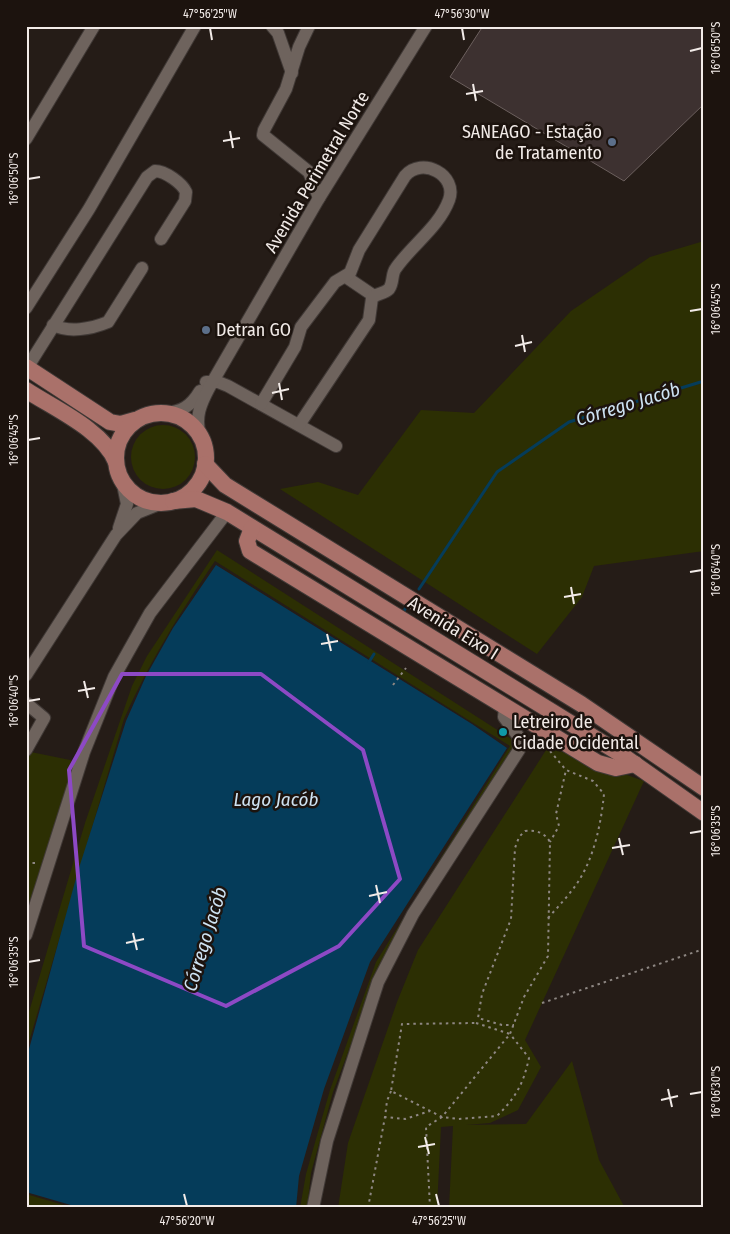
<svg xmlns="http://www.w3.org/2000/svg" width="730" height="1234" viewBox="0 0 730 1234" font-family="'Fira Sans Condensed',sans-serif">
  <rect width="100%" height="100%" fill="#251c17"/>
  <g fill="#2c2f03">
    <polygon points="704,241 704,551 594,566 582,597 537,654 280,489 318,482 358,495 421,410 474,413 571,311 650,257"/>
    <circle cx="163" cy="457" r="32"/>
    <path d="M217 550 513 740 516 748 381 965 333 1092 311 1173 307 1208H300L306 1174 330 1090 376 962 510 746 215 561C179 614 150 661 124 719L26 1052V1022L85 823 132 686 147 656Z"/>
    <polygon points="548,747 644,781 525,1040 541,1067 518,1110 490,1123 466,1125 526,1124 572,1061 599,1160 625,1208 449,1208 453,1126 441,1127 437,1208 338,1208 348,1143 397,1002 418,950"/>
    <polygon points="26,751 75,761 26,929"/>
    <polygon points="26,1194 74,1208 26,1207"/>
  </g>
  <polygon fill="#053c5a" points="216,565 472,724 507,748 370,962 324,1089 299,1176 296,1208 81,1208 26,1192 26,1060 78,871 126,721 146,676 173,628"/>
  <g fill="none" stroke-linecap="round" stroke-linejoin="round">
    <g stroke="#053c5a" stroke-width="3">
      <polyline points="419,589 497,472 569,422 704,381"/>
      <polyline points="404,611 406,607"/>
      <polyline points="369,662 374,654"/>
    </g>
  </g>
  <polygon fill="#3d3130" stroke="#6c605e" points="483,26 704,26 704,104 624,181 450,77"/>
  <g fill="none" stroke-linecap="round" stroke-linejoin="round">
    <g stroke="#403936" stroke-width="14">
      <g id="minor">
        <polyline points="272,26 278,33 292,73"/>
        <polyline points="309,26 299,47 286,89 264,130 263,135 309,172 319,198"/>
        <polyline points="26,139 94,26"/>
        <polyline points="346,277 374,296"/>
        <polyline points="26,308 89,209 195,26"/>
        <path d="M53 325C69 333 91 329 108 322L142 268"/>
        <path d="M27 368 147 177 155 171C165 171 182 183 186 192L185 201 161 239"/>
        <polyline points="206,382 218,382 228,386 336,446"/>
        <path d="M261 404 295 347 301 327 335 282 350 273 359 250 405 176C422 156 458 175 449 200 439 227 412 245 396 268 391 274 394 282 389 289 384 294 377 293 372 298L369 320 299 425"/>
        <path d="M164 413C182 412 191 406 200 391"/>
        <path d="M200 436C195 417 200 405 209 388L319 198 426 26"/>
        <polyline points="119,528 127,504 122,480"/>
        <polyline points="26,675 116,535 137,513 162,503"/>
        <polyline points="26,703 44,718 26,750"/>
        <polyline points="26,935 84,752 114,677 150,613 227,512"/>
        <polyline points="313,1208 327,1141 378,982 413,914 519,750 518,736 504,717 505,707"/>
      </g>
    </g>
    <g stroke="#403936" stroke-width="18">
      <g id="major">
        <polyline points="26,367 110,422 121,424 135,420"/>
        <path d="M26 390C55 409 103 430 116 462"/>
        <circle cx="161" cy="458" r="45"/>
        <polyline points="205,464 225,485 581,704 704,788"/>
        <polyline points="173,501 196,499 227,512 619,753 704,813"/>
        <polyline points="252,528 247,541 250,551 598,763 616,768 635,764"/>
      </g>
    </g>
    <g stroke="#8e8783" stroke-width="2" stroke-dasharray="2.5 4" stroke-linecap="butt">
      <polyline points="393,685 406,668"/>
      <polyline points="550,751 566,770"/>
      <polyline points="26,863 36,863"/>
      <path d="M548 918C558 907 568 896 576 885 594 859 601 824 604 794L593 781 566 770 556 814 559 826 550 842"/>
      <polyline points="542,1003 704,949"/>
      <polygon points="476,1023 510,1034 442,1117 391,1091 402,1024"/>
      <polyline points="391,1091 387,1101 385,1117 405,1119 430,1111"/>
      <polyline points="368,1208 385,1117"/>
      <path d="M430 1208 426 1127 442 1117 458 1119 497 1116C516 1097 523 1085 529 1058L510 1034 524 997 548 956 550 842C544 832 536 830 525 831L519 837 515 848 511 919 482 994 478 1018 502 1025H514"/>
    </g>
    <use href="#minor" stroke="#6e635d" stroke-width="12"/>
    <use href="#major" stroke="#aa716a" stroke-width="16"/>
  </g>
  <path fill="none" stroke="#8d49c5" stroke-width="4" stroke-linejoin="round" d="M122 674H261L363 750 400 879 339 946 226 1006 84 946 69 770Z"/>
  <path fill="none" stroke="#f2ebe8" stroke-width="2" d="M210 28 212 40M462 28 464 40M690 51 702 48M473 84 476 101M466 94 483 91M230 131 233 148M223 141 240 138M28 179 40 177M690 311 702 309M522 335 525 352M515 346 532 342M279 383 282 400M272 393 289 389M28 440 40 438M690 572 702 570M571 587 574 604M564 597 581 594M327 634 331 651M321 644 338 641M84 681 88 698M78 691 95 688M28 701 40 699M690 833 702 831M619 838 623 855M612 848 630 845M376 885 380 903M369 896 387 892M133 933 137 950M126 943 144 939M28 962 40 960M668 1089 672 1107M690 1094 702 1092M661 1100 678 1096M425 1137 429 1154M418 1147 435 1144M184 1194 187 1206M436 1194 439 1206"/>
  <g fill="#5c6f8a" stroke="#1c130e" stroke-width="2">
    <circle cx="612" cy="142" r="5"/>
    <circle cx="206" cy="330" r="5"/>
  </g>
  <circle fill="#0f9aa8" stroke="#1c130e" stroke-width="2" cx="503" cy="732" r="5"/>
  <g text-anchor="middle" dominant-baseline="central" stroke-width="5" stroke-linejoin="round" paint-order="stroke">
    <g font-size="18" fill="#f2ebe8" stroke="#1c130e" text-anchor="start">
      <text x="602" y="132" text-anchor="end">SANEAGO - Estação<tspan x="602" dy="21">de Tratamento</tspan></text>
      <text x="216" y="330">Detran GO</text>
      <text x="513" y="722">Letreiro de<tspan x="513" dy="21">Cidade Ocidental</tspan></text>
    </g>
    <g font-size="18" fill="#f2ebe8" stroke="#1c130e">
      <text transform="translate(317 172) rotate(-59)">Avenida Perimetral Norte</text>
      <text transform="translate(453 628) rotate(32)">Avenida Eixo I</text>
    </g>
    <g font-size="19" font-style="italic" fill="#cee3f3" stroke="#1c130e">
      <text transform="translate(628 404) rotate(-17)">Córrego Jacób</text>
      <text x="276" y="799">Lago Jacób</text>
      <text transform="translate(205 939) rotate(-73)">Córrego Jacób</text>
    </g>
  </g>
  <rect width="730" height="1234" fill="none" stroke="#1c130e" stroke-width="55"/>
  <rect x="28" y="28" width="674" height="1178" fill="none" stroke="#f2ebe8" stroke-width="2"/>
  <g font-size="12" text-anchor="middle" fill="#f2ebe8">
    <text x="210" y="18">47°56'25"W</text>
    <text x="462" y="18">47°56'30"W</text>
    <text transform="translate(716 48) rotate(-90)" y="4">16°06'50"S</text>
    <text transform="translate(14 179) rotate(-90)" y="4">16°06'50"S</text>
    <text transform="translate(716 309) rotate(-90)" y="4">16°06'45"S</text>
    <text transform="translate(14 440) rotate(-90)" y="4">16°06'45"S</text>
    <text transform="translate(716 570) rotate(-90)" y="4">16°06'40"S</text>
    <text transform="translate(14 701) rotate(-90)" y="4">16°06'40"S</text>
    <text transform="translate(716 831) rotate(-90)" y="4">16°06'35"S</text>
    <text transform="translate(14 962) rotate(-90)" y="4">16°06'35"S</text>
    <text transform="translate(716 1092) rotate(-90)" y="4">16°06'30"S</text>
    <text x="187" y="1225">47°56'20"W</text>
    <text x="439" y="1225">47°56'25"W</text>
  </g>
</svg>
